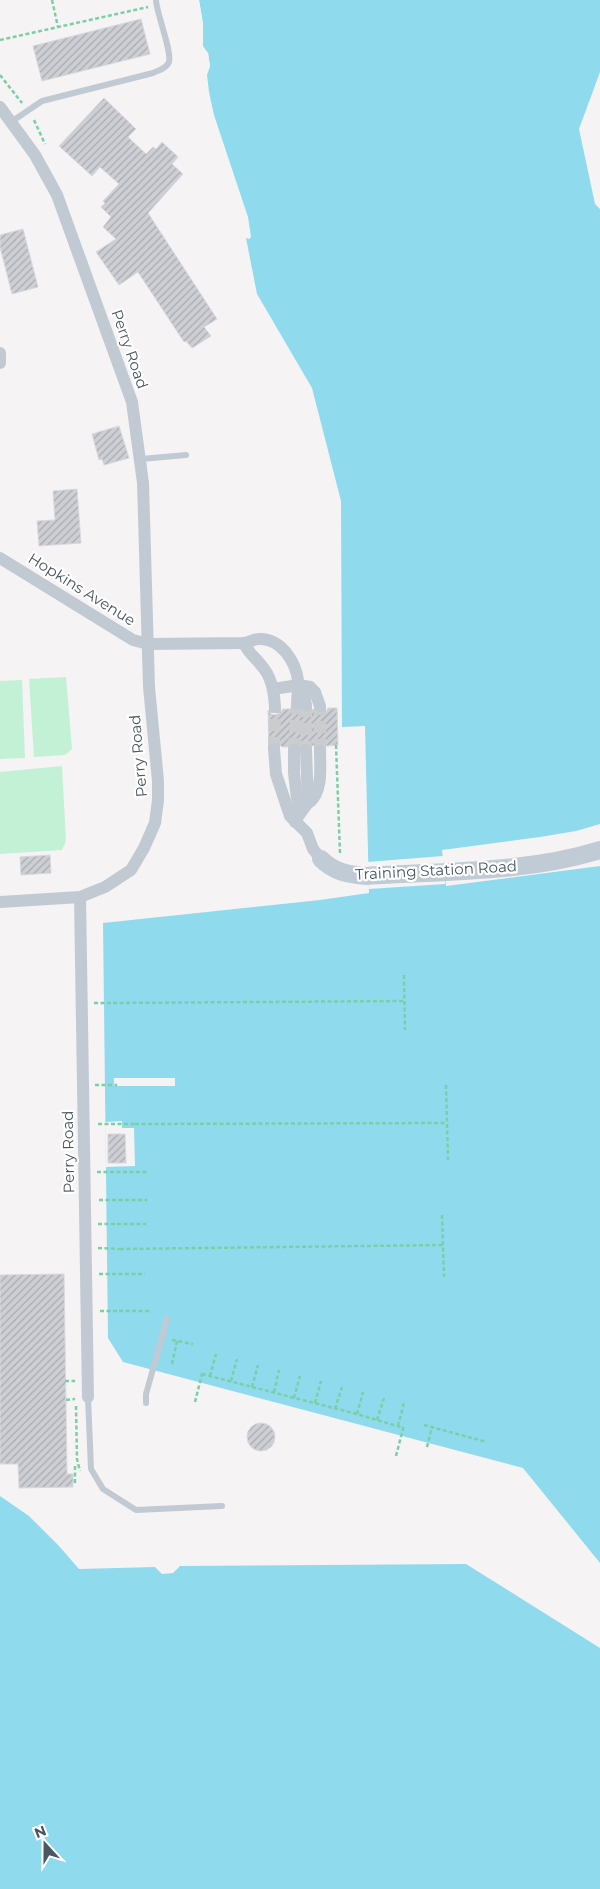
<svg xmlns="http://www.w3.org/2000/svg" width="600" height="1889" viewBox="0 0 600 1889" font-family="Montserrat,sans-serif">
  <defs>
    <pattern id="building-hatch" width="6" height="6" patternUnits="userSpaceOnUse" patternTransform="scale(1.25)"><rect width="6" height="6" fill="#cdcfd5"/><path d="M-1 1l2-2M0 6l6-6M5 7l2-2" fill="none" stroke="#a8abb0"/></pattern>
  </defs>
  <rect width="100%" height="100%" fill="#f5f3f3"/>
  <g fill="#c3f1d5">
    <polygon points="66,677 72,749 65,755 34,757 29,679"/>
    <polygon points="22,680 25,758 0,759 0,681"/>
    <polygon points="62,766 66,841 62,850 0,854 0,772"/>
  </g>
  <g fill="#90daee">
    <polygon points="199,0 600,0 600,72 579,129 595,204 600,209 600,824 576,831 540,837 442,850 446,886 600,866 600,1563 523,1468 123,1362 108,1338 103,923 320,900 369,893 365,726 342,727 341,501 312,388 257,294 246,238 249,235 240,196 210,112 205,78 210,66 208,53 200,47 203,24"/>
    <polygon points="0,1496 29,1516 59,1546 79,1569 155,1567 162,1574 173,1573 180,1566 466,1564 600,1648 600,1889 0,1889"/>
  </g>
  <g fill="#f5f3f3">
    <polygon points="196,0 199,0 203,24 203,46 208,53 210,66 207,75 209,92 214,115 248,217 251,237 249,239 246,238 238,196 206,104 202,78 207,66 206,55 197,47 201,24"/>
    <polygon points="443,856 445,884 369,889 367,862"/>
    <rect x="114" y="1078" width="61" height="8"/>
    <polygon points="122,1121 122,1128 134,1128 135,1166 106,1167 105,1122"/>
  </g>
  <g fill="url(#building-hatch)" stroke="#d7d9de">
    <polygon points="141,19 150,54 42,81 33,46"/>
    <polygon points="104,98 136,129 128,137 146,154 153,147 156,149 162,142 178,157 172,164 183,174 148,213 217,319 204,327 211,336 192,348 186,341 184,342 138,272 119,285 96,252 116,239 103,227 111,217 101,207 105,203 103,201 119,184 100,167 92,176 59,146"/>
    <polygon points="23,229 38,287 12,294 0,247 0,235"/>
    <polygon points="119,426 129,458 104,465 102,459 99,460 92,434"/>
    <polygon points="77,489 81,543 39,546 37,521 55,520 53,491"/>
    <polygon points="328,708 337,708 338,745 326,746 319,743 313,746 306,742 300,745 294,742 287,747 282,747 277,742 269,743 268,710 271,714 275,715 280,713 283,709 291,709 296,712 301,711 307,713 313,709 319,714 326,712"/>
    <polygon points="50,855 51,873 21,875 20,857"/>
    <polygon points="108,1134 125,1134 126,1163 108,1163"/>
    <polygon points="64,1274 67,1474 73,1474 73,1487 19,1488 18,1464 0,1464 0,1275"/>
    <circle cx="261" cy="1437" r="14"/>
  </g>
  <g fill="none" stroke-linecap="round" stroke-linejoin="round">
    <g stroke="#caccce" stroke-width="12" stroke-dasharray="12 6" stroke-linecap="butt">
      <polyline points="306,705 306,750"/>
      <polyline points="274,749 275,707"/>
      <polyline points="294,750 297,704"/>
      <polyline points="320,751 320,706"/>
    </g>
    <g stroke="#7ad0a6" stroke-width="2.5" stroke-dasharray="4 2.5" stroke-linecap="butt">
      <polyline points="52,0 58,27"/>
      <polyline points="0,40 148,7"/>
      <polyline points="0,75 22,103"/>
      <polyline points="34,120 45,144"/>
      <polyline points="336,745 340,854"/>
      <polyline points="404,975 405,1030"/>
      <polyline points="94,1003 114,1003"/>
      <polyline points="113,1003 405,1001"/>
      <polyline points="95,1085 117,1085"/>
      <polyline points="446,1085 448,1160"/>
      <polyline points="98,1124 135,1124"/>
      <polyline points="135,1124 447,1123"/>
      <polyline points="97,1172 148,1172"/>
      <polyline points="99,1200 147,1200"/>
      <polyline points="442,1215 444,1277"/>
      <polyline points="98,1224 117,1224"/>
      <polyline points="117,1224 146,1224"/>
      <polyline points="98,1248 120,1249"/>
      <polyline points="120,1249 443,1245"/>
      <polyline points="99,1274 145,1274"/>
      <polyline points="100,1311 120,1311"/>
      <polyline points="119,1311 150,1311"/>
      <polyline points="172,1340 193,1344"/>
      <polyline points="172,1364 177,1341"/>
      <polyline points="202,1374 357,1414 404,1428"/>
      <polyline points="210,1376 216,1354"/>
      <polyline points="65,1381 75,1381"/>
      <polyline points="231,1381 237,1359"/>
      <polyline points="252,1387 258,1365"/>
      <polyline points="274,1392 279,1370"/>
      <polyline points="294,1398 300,1376"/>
      <polyline points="66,1400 75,1399"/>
      <polyline points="195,1402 202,1374 204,1375"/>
      <polyline points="315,1403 321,1381"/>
      <polyline points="76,1406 77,1459 80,1471"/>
      <polyline points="335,1409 342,1387"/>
      <polyline points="357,1414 363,1392"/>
      <polyline points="377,1420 384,1398"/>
      <polyline points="424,1425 487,1442"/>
      <polyline points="398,1426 404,1403"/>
      <polyline points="427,1447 432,1427"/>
      <polyline points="396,1456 404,1425"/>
      <polyline points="75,1483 75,1466 78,1465"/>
    </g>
    <g stroke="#c1cad2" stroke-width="6">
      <path d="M11 122 42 101 153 73C159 70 166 69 169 62 172 51 157 15 156 0"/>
      <polyline points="141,459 186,455"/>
      <polyline points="88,1397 91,1469 103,1489 136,1510 222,1506"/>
      <polyline points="146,1403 146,1394 167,1319"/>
    </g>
    <g stroke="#c1cad2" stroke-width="12">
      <polyline points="0,107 35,155 57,195 132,402 143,483 149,687 158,781 158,800 155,823 144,848 131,870 105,887 80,897 0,902"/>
      <polyline points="0,353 0,363"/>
      <path d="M0 558 133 640 148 644 244 643C249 642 255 639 259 639 281 638 296 662 298 681 299 688 297 696 297 704"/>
      <path d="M244 643C248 653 255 657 261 665 272 677 274 692 275 707"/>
      <polyline points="300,687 304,694 306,705"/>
      <polyline points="273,689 299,685 310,687 315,692 320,706"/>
      <polyline points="274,749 276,774 290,816 307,833 313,849 321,859"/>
      <polyline points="294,750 294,773 299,815 295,822"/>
      <path d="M310 802C323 791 320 766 320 751"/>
      <polyline points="299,815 308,803 306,750"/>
      <polyline points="80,897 88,1397"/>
    </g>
    <path stroke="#c1cbd6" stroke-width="18" d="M321 859C334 872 349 875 367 876 444 871 525 873 600 850"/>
  </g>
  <g text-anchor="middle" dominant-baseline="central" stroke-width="4.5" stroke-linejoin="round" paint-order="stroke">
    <g font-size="15" fill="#4a5661" stroke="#fff">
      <text transform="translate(130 349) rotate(71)">Perry Road</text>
      <text transform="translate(82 589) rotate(32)">Hopkins Avenue</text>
      <text transform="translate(138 756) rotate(-95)">Perry Road</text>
      <text transform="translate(436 870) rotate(-3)">Training Station Road</text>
      <text transform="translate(68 1152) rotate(-91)">Perry Road</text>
    </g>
  </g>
  <g transform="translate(45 1844) rotate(339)" stroke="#ffffff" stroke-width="4" paint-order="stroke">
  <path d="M0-4L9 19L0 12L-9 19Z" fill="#4a5661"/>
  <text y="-8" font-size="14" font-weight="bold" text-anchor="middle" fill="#4a5661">N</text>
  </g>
</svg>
